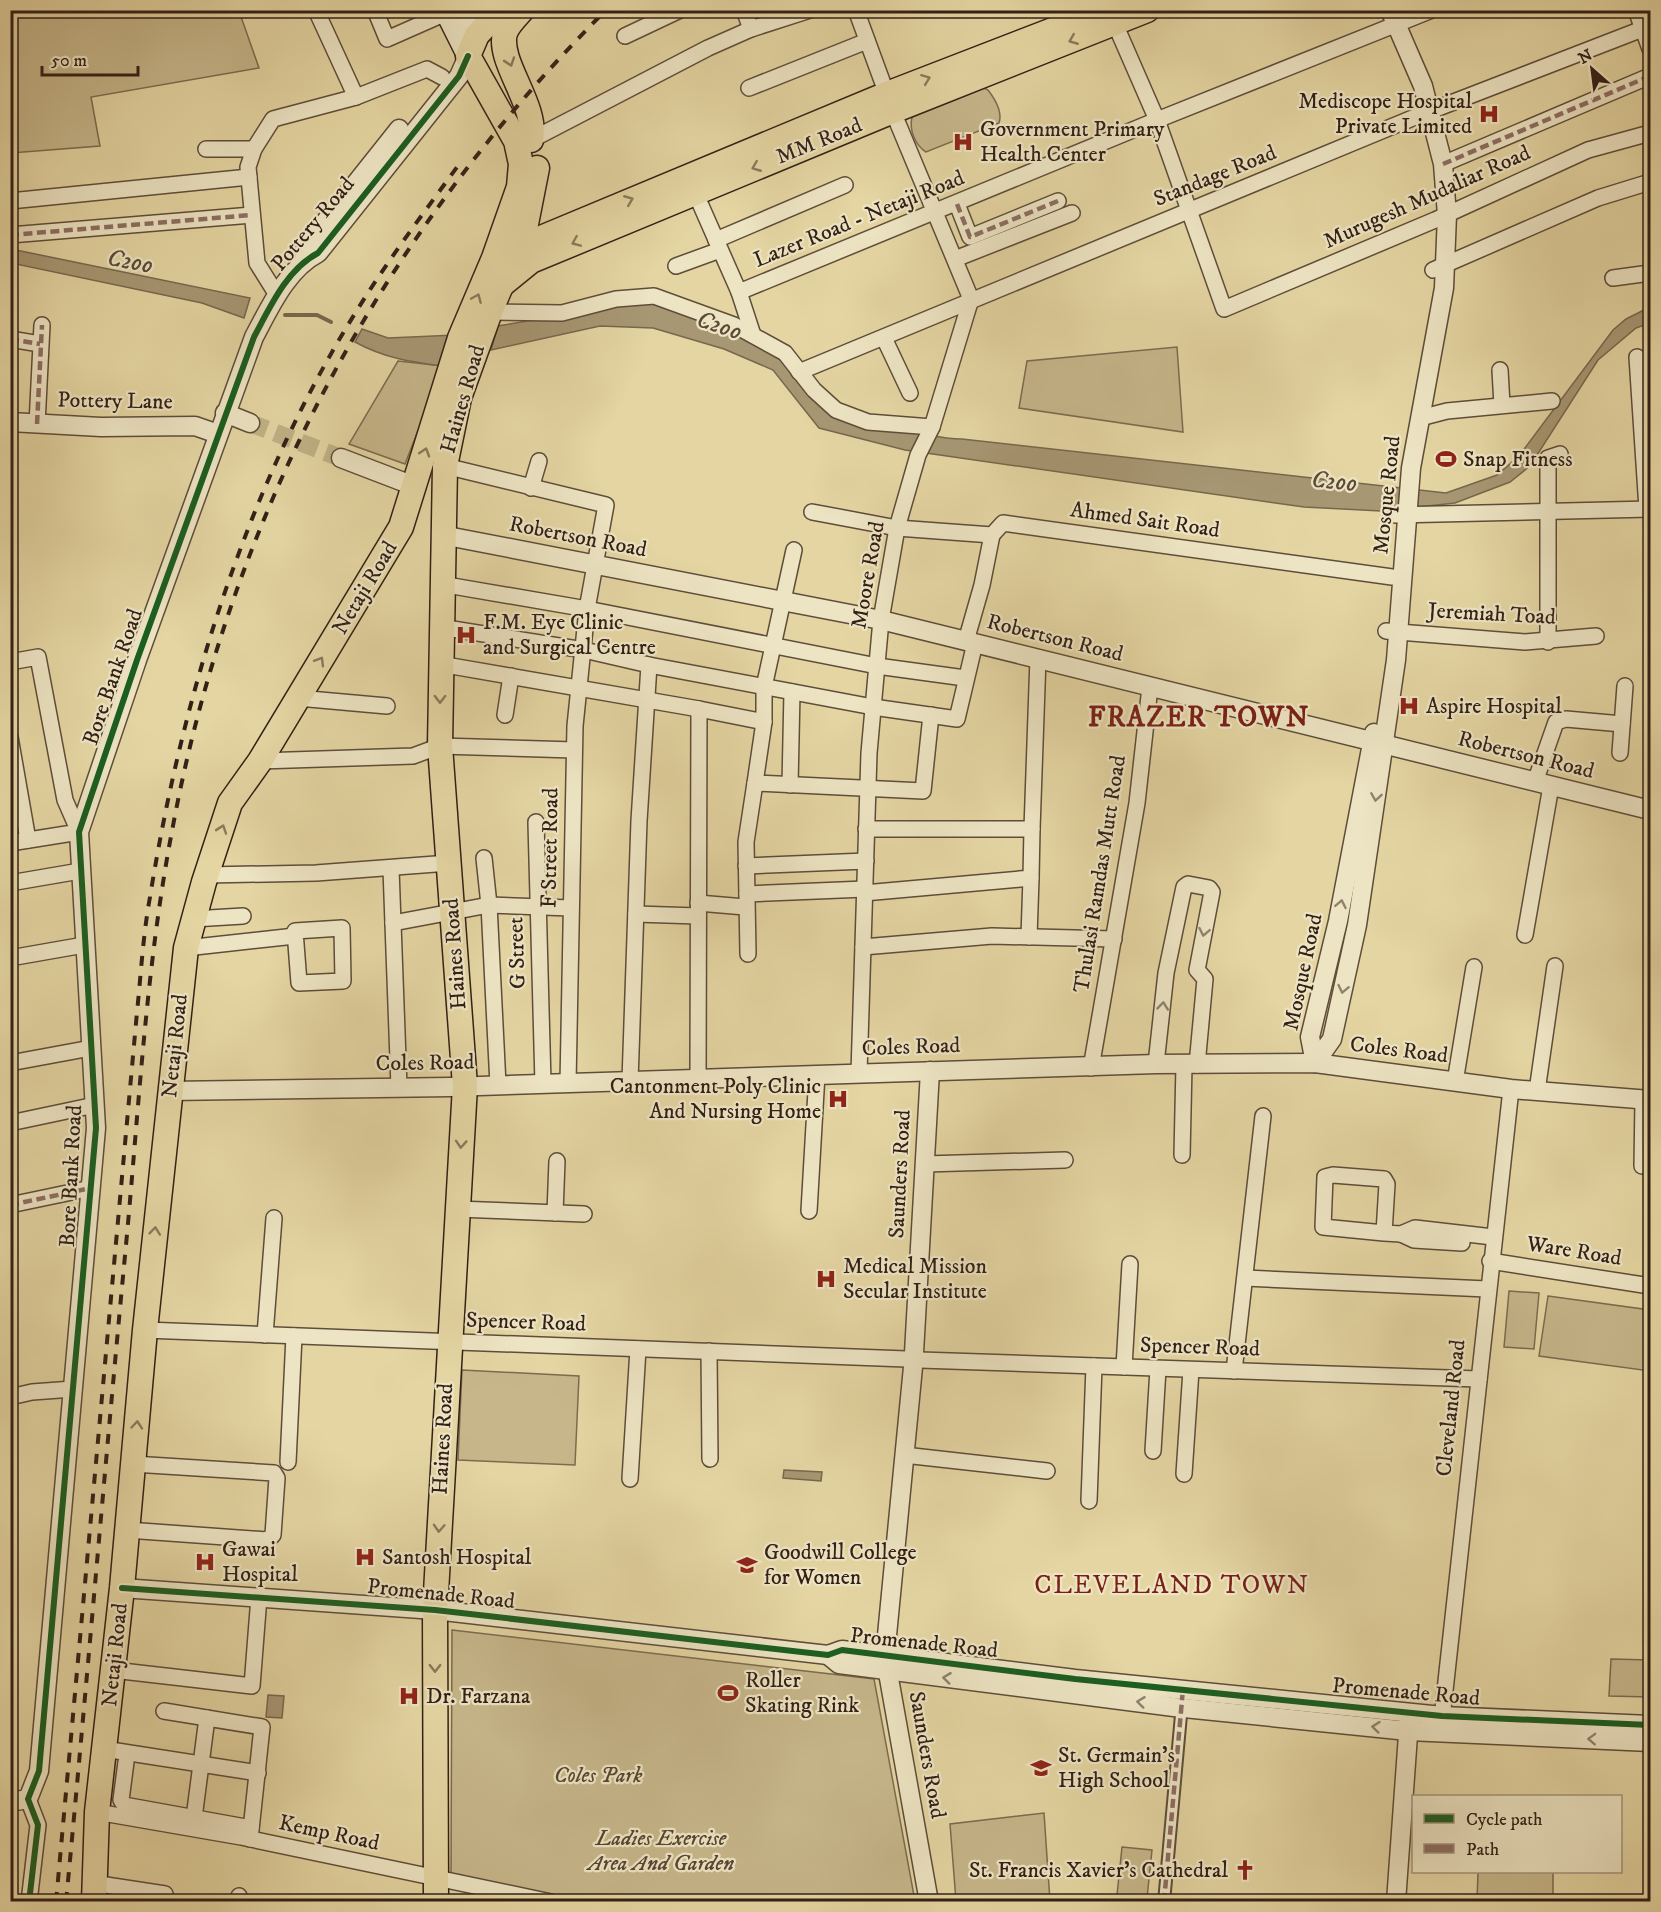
<svg xmlns="http://www.w3.org/2000/svg" width="1661" height="1912" viewBox="0 0 1661 1912" font-family="'IM FELL DW Pica',serif">
  <rect width="100%" height="100%" fill="#e4d5a2"/>
  <filter id="stains"><feTurbulence type="fractalNoise" baseFrequency=".00333" numOctaves="4"/><feColorMatrix values="0 0 0 0 .2 0 0 0 0 .09 0 0 0 0 .02 0 0 0 .5 -.17"/></filter>
  <radialGradient id="worn" r=".72"><stop offset=".6" stop-color="#630" stop-opacity="0"/><stop offset="1" stop-color="#630" stop-opacity=".3"/></radialGradient>
  <g fill="#c6b68a" stroke="#7c6b50" stroke-width="1.5">
    <polygon points="11,10 239,11 259,68 91,97 100,146 11,153"/>
    <path d="M984 88 988 90C995 99 1003 111 999 123L926 152C915 145 909 130 912 117Z"/>
    <polygon points="1177,347 1183,432 1019,408 1027,361"/>
    <polygon points="398,361 443,366 405,464 349,444"/>
    <polygon points="1509,1291 1539,1293 1534,1349 1504,1347"/>
    <polygon points="1548,1296 1650,1310 1650,1371 1539,1356"/>
    <polygon points="462,1370 579,1376 575,1465 458,1460"/>
    <polygon points="452,1630 874,1679 915,1901 583,1901 451,1876"/>
    <polygon points="1611,1659 1650,1660 1650,1697 1609,1696"/>
    <polygon points="1044,1813 1050,1901 956,1901 950,1824"/>
    <polygon points="1122,1847 1152,1850 1147,1898 1117,1895"/>
    <polygon points="1478,1872 1553,1872 1553,1901 1477,1901"/>
  </g>
  <g fill="#a79773" stroke="#78674e" stroke-width="1.5">
    <polygon points="11,249 250,298 244,318 202,303 11,263"/>
    <path d="M643 301C689 311 753 334 789 366 807 382 825 406 846 420 865 432 891 430 913 432 931 435 943 439 962 439L1446 493 1497 475 1519 456 1613 330 1626 319 1650 307V323L1636 328 1598 360 1530 466 1510 482 1455 503 1381 511 1304 507 905 450 819 428 773 370 724 349 653 328 600 326 491 350 498 326Z"/>
    <path d="M362 329 388 338 455 335 443 366C411 362 384 358 355 342Z"/>
    <polygon points="784,1470 822,1472 821,1481 783,1478"/>
    <polygon points="268,1695 284,1696 282,1718 266,1717"/>
  </g>
  <g fill="none" stroke-linecap="round" stroke-linejoin="round">
    <polyline stroke="#78674e" stroke-width="4" points="285,315 317,315 331,322"/>
    <polyline stroke="#c0b186" stroke-width="18" stroke-dasharray="18 9" stroke-linecap="butt" points="250,423 341,458"/>
    <g stroke="#5e4d3a" stroke-width="14">
      <polyline id="pedestrian" points="1164,1902 1182,1704"/>
    </g>
    <g stroke="#5e4d3a" stroke-width="18">
      <g id="minor">
        <polyline points="316,10 356,97"/>
        <polyline points="375,10 387,39 446,13"/>
        <polyline points="744,10 751,29"/>
        <polyline points="856,10 896,119 971,299 932,427 918,455 897,528 881,620 869,753 859,1073"/>
        <polyline points="1109,10 1157,120 1224,309 1435,220 1588,150 1650,133"/>
        <polyline points="1636,10 1650,49"/>
        <polyline points="625,36 680,10"/>
        <polyline points="749,88 867,41"/>
        <polyline points="531,140 708,48 751,29 810,10"/>
        <polyline points="206,149 254,149"/>
        <polyline points="1443,164 1650,76"/>
        <polyline points="695,192 739,292 1157,120 1432,10"/>
        <polyline points="10,201 249,177"/>
        <polyline points="957,204 970,237 1058,201"/>
        <polyline points="10,235 252,215"/>
        <polyline points="716,240 845,185"/>
        <polyline points="955,259 1072,213"/>
        <polyline points="676,266 720,250"/>
        <polyline points="1433,270 1598,198 1650,182"/>
        <polyline points="1613,278 1650,273"/>
        <polyline points="739,292 753,335"/>
        <polyline points="277,295 257,263 248,167 254,149 273,119 356,97 427,69 442,77"/>
        <polyline points="490,312 562,313 616,299 654,296 734,325 785,353 814,390 836,410 868,422 932,427"/>
        <polyline points="884,338 910,393"/>
        <polyline points="10,339 40,344"/>
        <polyline points="1637,357 1647,509"/>
        <polyline points="1500,370 1502,405"/>
        <polyline points="799,372 1420,115 1650,26"/>
        <polyline points="1420,418 1447,411 1552,401"/>
        <polyline points="37,424 42,325"/>
        <polyline points="445,466 606,505 587,609 575,726 568,1083"/>
        <polyline points="531,488 539,461"/>
        <polyline points="812,512 897,528 992,535 1003,523 1392,577"/>
        <polyline points="1395,515 1650,509"/>
        <polyline points="441,584 587,609 877,666 965,678"/>
        <polyline points="440,627 584,650 649,665 639,821 630,1081"/>
        <polyline points="1386,631 1525,642 1596,636"/>
        <polyline points="966,641 982,585 992,535"/>
        <polyline points="1548,642 1548,458 1560,454"/>
        <polyline points="10,662 38,657 65,800 79,832 10,843"/>
        <polyline points="440,664 699,709"/>
        <polyline points="649,665 873,707 957,719 975,643"/>
        <polyline points="298,698 387,706"/>
        <polyline points="505,715 511,676"/>
        <polyline points="764,722 755,783 923,791 931,715"/>
        <polyline points="10,737 28,840"/>
        <polyline points="1620,753 1625,686"/>
        <polyline points="260,761 413,756 440,746 574,750"/>
        <polyline points="1535,782 1556,722 1566,719 1622,724"/>
        <polyline points="790,785 792,692"/>
        <polyline points="536,822 543,1084"/>
        <polyline points="866,829 1032,829 1038,658"/>
        <polyline points="484,858 489,905 498,1085"/>
        <polyline points="746,866 866,861"/>
        <polyline points="391,869 399,1087"/>
        <polyline points="206,875 316,873 449,863"/>
        <polyline points="10,883 80,871"/>
        <polyline points="864,893 1031,878 1032,829"/>
        <polyline points="747,894 865,889"/>
        <polyline points="698,903 745,907"/>
        <polyline points="636,914 698,916"/>
        <polyline points="193,919 243,916"/>
        <polyline points="393,923 489,905 571,908"/>
        <polygon points="342,928 343,981 299,983 295,931"/>
        <polyline points="1525,935 1551,786"/>
        <polyline points="1029,937 1031,878"/>
        <polyline points="863,947 992,936 1114,939"/>
        <polyline points="186,948 295,936"/>
        <polyline points="748,954 746,842 755,783"/>
        <polyline points="10,958 84,945"/>
        <polyline points="10,1063 91,1048"/>
        <polyline points="1156,1064 1166,973 1184,887 1188,884 1209,888 1212,892 1197,970 1205,979 1197,1065"/>
        <polyline points="1091,1068 1137,803 1150,687"/>
        <polyline points="698,1078 699,709 764,722 764,687 794,550"/>
        <polyline points="1455,1082 1474,967"/>
        <polyline points="1537,1091 1555,966"/>
        <polyline points="10,1123 95,1105"/>
        <polyline points="1182,1155 1184,1065"/>
        <polyline points="925,1164 1065,1160"/>
        <polyline points="1642,1166 1643,1100"/>
        <polyline points="10,1205 91,1188"/>
        <polyline points="457,1209 584,1214"/>
        <polyline points="809,1211 817,1074"/>
        <polyline points="555,1213 557,1161"/>
        <polyline points="1384,1233 1323,1227 1325,1177 1333,1175 1384,1179 1387,1184 1384,1233 1401,1234 1415,1228 1493,1237"/>
        <polyline points="1401,1234 1414,1240 1462,1243"/>
        <polyline points="1490,1261 1650,1286"/>
        <polyline points="1245,1278 1487,1289"/>
        <polyline points="145,1330 906,1359"/>
        <polyline points="265,1335 274,1218"/>
        <polyline points="709,1351 710,1459"/>
        <polyline points="920,1360 1479,1379"/>
        <polyline points="1124,1367 1130,1264"/>
        <polyline points="1234,1371 1263,1116"/>
        <polyline points="10,1397 32,1392 73,1389"/>
        <polyline points="1153,1451 1158,1369"/>
        <polyline points="904,1455 1047,1471"/>
        <polyline points="288,1462 294,1336"/>
        <polyline points="1184,1474 1191,1370"/>
        <polyline points="630,1479 638,1349"/>
        <polyline points="1089,1501 1094,1366"/>
        <polyline points="127,1530 267,1540 273,1535 277,1478 274,1473 133,1464"/>
        <polyline points="113,1670 252,1686 259,1597"/>
        <polyline points="164,1711 262,1727 250,1839"/>
        <polyline points="1441,1727 1511,1089"/>
        <polyline points="104,1749 258,1773"/>
        <polyline points="126,1762 121,1800 124,1805 251,1828"/>
        <polyline points="28,1799 38,1825 29,1902"/>
        <polyline points="97,1812 241,1837 551,1902"/>
        <polyline points="194,1818 207,1718"/>
        <polyline points="106,1885 165,1894"/>
        <polyline points="238,1902 239,1896"/>
      </g>
    </g>
    <g stroke="#5e4d3a" stroke-width="21">
      <g id="tertiary">
        <polyline points="304,260 306,246 399,129"/>
        <polyline points="225,413 250,423"/>
        <polyline points="10,422 101,427 195,426 218,434"/>
        <polyline points="341,458 414,486"/>
        <polyline points="442,535 881,620 1650,810"/>
        <polyline points="1315,1063 1332,1039 1357,925 1396,660 1411,468 1444,288 1447,215 1443,164 1423,86 1390,10"/>
        <polyline points="1315,1063 1310,1037 1338,921 1374,733"/>
        <polyline points="170,1091 450,1087 1156,1064 1315,1063 1511,1089 1650,1100"/>
        <polyline points="914,1353 930,1071"/>
        <polyline points="913,1367 885,1656 929,1902"/>
        <polyline points="122,1588 435,1610 828,1655 842,1650 1075,1679 1442,1716 1650,1725"/>
        <polyline points="828,1655 839,1664 1174,1707 1408,1731 1650,1742"/>
        <path d="M10 1802 28 1799 39 1771 96 1128 79 832 137 660 254 337C270 307 287 269 318 253L459 76 468 56"/>
        <polyline points="1396,1902 1409,1721"/>
      </g>
    </g>
    <g stroke="#322017" stroke-width="24">
      <g id="secondary">
        <polyline points="445,10 468,56"/>
        <polyline points="465,10 477,35"/>
      </g>
    </g>
    <g stroke="#322017" stroke-width="27">
      <g id="primary">
        <path d="M522 10C516 17 508 24 505 33 497 62 538 105 531 140"/>
        <polyline points="510,251 887,94 1084,18"/>
        <polyline points="504,283 531,261 893,111 1147,10"/>
        <polyline points="94,1902 97,1812 122,1588 145,1330 186,948 204,882 230,803 260,761 401,527 460,338 494,258 519,187 521,164 516,141 468,56 477,35 500,10"/>
        <polyline points="436,1902 435,1610 465,1086 440,746 445,466 459,398 490,312 525,229 537,168"/>
      </g>
    </g>
    <use href="#pedestrian" stroke="#ede4c3" stroke-width="10"/>
    <use href="#minor" stroke="#ede4c3" stroke-width="15"/>
    <use href="#tertiary" stroke="#ede4c3" stroke-width="18"/>
    <use href="#secondary" stroke="#ede4c3" stroke-width="21"/>
    <use href="#primary" stroke="#e4d5a2" stroke-width="24"/>
    <g stroke="#322017" stroke-width="4" stroke-dasharray="10 10" stroke-linecap="butt">
      <path d="M56 1902 137 1012C141 974 143 935 150 897 183 692 248 483 359 307 390 257 426 210 460 163"/>
      <path d="M66 1902C87 1683 105 1464 126 1245 139 1107 146 967 172 831 230 517 380 236 606 10"/>
    </g>
    <g stroke="#8d6e63" stroke-width="4.5" stroke-dasharray="9 4.5" stroke-linecap="butt">
      <polyline points="1443,164 1650,76"/>
      <polyline points="957,204 970,237 1058,201"/>
      <polyline points="10,235 252,215"/>
      <polyline points="10,339 40,344"/>
      <polyline points="37,424 42,325"/>
      <polyline points="10,1205 91,1188"/>
      <polyline points="1164,1902 1183,1689"/>
    </g>
    <g stroke="#ede4c3" stroke-width="10">
      <g id="cycleway">
        <polyline points="122,1588 435,1610 828,1655 842,1650 1075,1679 1442,1716 1650,1725"/>
        <path d="M29 1902 38 1825 28 1799 39 1771 96 1128 79 832 137 660 254 337C270 307 287 269 318 253L459 76 468 56"/>
      </g>
    </g>
    <use href="#cycleway" stroke="#1b5e20" stroke-width="6"/>
  </g>
  <defs><path id="oneway-chevron" d="M-2-3.5L2.5 0L-2 3.5" fill="none" stroke-width="1.6" stroke-linecap="round" stroke-linejoin="round" transform="scale(1.5)"/></defs>
  <g stroke="#8b7a5c">
    <use href="#oneway-chevron" transform="translate(1073 40) rotate(158)"/>
    <use href="#oneway-chevron" transform="translate(510 62) rotate(71)"/>
    <use href="#oneway-chevron" transform="translate(926 79) rotate(-21)"/>
    <use href="#oneway-chevron" transform="translate(756 167) rotate(158)"/>
    <use href="#oneway-chevron" transform="translate(629 200) rotate(-22)"/>
    <use href="#oneway-chevron" transform="translate(576 242) rotate(157)"/>
    <use href="#oneway-chevron" transform="translate(477 298) rotate(-67)"/>
    <use href="#oneway-chevron" transform="translate(425 452) rotate(-72)"/>
    <use href="#oneway-chevron" transform="translate(320 661) rotate(-59)"/>
    <use href="#oneway-chevron" transform="translate(440 699) rotate(90)"/>
    <use href="#oneway-chevron" transform="translate(222 829) rotate(-71)"/>
    <use href="#oneway-chevron" transform="translate(461 1144) rotate(94)"/>
    <use href="#oneway-chevron" transform="translate(155 1231) rotate(-84)"/>
    <use href="#oneway-chevron" transform="translate(137 1425) rotate(-85)"/>
    <use href="#oneway-chevron" transform="translate(439 1528) rotate(93)"/>
    <use href="#oneway-chevron" transform="translate(435 1668) rotate(90)"/>
  </g>
  <g stroke="#90826d">
    <use href="#oneway-chevron" transform="translate(1376 797) rotate(99)"/>
    <use href="#oneway-chevron" transform="translate(1341 904) rotate(-79)"/>
    <use href="#oneway-chevron" transform="translate(1204 932) rotate(101)"/>
    <use href="#oneway-chevron" transform="translate(1343 989) rotate(102)"/>
    <use href="#oneway-chevron" transform="translate(1163 1006) rotate(-84)"/>
    <use href="#oneway-chevron" transform="translate(947 1678) rotate(-173)"/>
    <use href="#oneway-chevron" transform="translate(1141 1702) rotate(-173)"/>
    <use href="#oneway-chevron" transform="translate(1376 1727) rotate(-174)"/>
    <use href="#oneway-chevron" transform="translate(1592 1739) rotate(-178)"/>
  </g>
  <defs>
    <g id="hospital-bare" transform="scale(1.62)"><path d="M-5-5h3v3.5h4V-5h3V5h-3V1.5h-4V5h-3Z" fill="#8f2418" stroke="#ede4c3" stroke-width="2.5" paint-order="stroke"/></g>
    <g id="stadium-bare" transform="scale(1.62)"><path d="M0-5a6.5 5 0 1 0 0 10a6.5 5 0 1 0 0-10ZM-3.5-1.8h7v3.6h-7Z" fill="#8f2418" stroke="#ede4c3" stroke-width="2.5" paint-order="stroke"/></g>
    <g id="university-bare" transform="scale(1.62)"><path d="M0-5L7-2L0 1L-7-2ZM-4 1L0 2.5L4 1V4Q0 6-4 4Z" fill="#8f2418" stroke="#ede4c3" stroke-width="2.5" paint-order="stroke"/></g>
    <g id="school-bare" transform="scale(1.62)"><path d="M0-5L7-2L0 1L-7-2ZM-4 1L0 2.5L4 1V4Q0 6-4 4Z" fill="#8f2418" stroke="#ede4c3" stroke-width="2.5" paint-order="stroke"/></g>
    <g id="church-bare" transform="scale(1.62)"><path d="M-1.2-6h2.4v3.5h3.3v2.4h-3.3V6h-2.4V-.1h-3.3v-2.4h3.3Z" fill="#8f2418" stroke="#ede4c3" stroke-width="2.5" paint-order="stroke"/></g>
  </defs>
  <g fill-rule="evenodd">
    <use href="#hospital-bare" x="1489" y="114"/>
    <use href="#hospital-bare" x="963" y="142"/>
    <use href="#stadium-bare" x="1446" y="459"/>
    <use href="#hospital-bare" x="466" y="635"/>
    <use href="#hospital-bare" x="1409" y="706"/>
    <use href="#hospital-bare" x="838" y="1099"/>
    <use href="#hospital-bare" x="826" y="1279"/>
    <use href="#hospital-bare" x="365" y="1557"/>
    <use href="#hospital-bare" x="205" y="1562"/>
    <use href="#university-bare" x="747" y="1565"/>
    <use href="#stadium-bare" x="728" y="1693"/>
    <use href="#hospital-bare" x="409" y="1696"/>
    <use href="#school-bare" x="1041" y="1768"/>
    <use href="#church-bare" x="1245" y="1870"/>
  </g>
  <g text-anchor="middle" dominant-baseline="central" stroke-width="4.5" stroke-linejoin="round" paint-order="stroke">
    <g font-size="22" fill="#322017" stroke="#ede4c3" text-anchor="start">
      <text x="1472" y="101" text-anchor="end">Mediscope Hospital<tspan x="1472" dy="25">Private Limited</tspan></text>
      <text x="980" y="129">Government Primary<tspan x="980" dy="25">Health Center</tspan></text>
      <text x="1463" y="459">Snap Fitness</text>
      <text x="483" y="622">F.M. Eye Clinic<tspan x="483" dy="25">and Surgical Centre</tspan></text>
      <text x="1426" y="706">Aspire Hospital</text>
      <text x="821" y="1086" text-anchor="end">Cantonment Poly Clinic<tspan x="821" dy="25">And Nursing Home</tspan></text>
      <text x="843" y="1266">Medical Mission<tspan x="843" dy="25">Secular Institute</tspan></text>
      <text x="222" y="1549">Gawai<tspan x="222" dy="25">Hospital</tspan></text>
      <text x="764" y="1552">Goodwill College<tspan x="764" dy="25">for Women</tspan></text>
      <text x="382" y="1557">Santosh Hospital</text>
      <text x="745" y="1680">Roller<tspan x="745" dy="25">Skating Rink</tspan></text>
      <text x="426" y="1696">Dr. Farzana</text>
      <text x="1058" y="1755">St. Germain's<tspan x="1058" dy="25">High School</tspan></text>
      <text x="1228" y="1870" text-anchor="end">St. Francis Xavier's Cathedral</text>
    </g>
    <g font-size="22" fill="#322017" stroke="#ede4c3">
      <text transform="translate(819 141) rotate(-22)">MM Road</text>
      <text transform="translate(1215 176) rotate(-22)">Standage Road</text>
      <text transform="translate(1427 197) rotate(-24)">Murugesh Mudaliar Road</text>
      <text transform="translate(859 219) rotate(-22)">Lazer Road - Netaji Road</text>
      <text transform="translate(313 224) rotate(-50)">Pottery Road</text>
      <text transform="translate(463 399) rotate(-74)">Haines Road</text>
      <text transform="translate(115 401) rotate(1)">Pottery Lane</text>
      <text transform="translate(1387 495) rotate(-84)">Mosque Road</text>
      <text transform="translate(1145 520) rotate(8)">Ahmed Sait Road</text>
      <text transform="translate(578 537) rotate(11)">Robertson Road</text>
      <text transform="translate(868 575) rotate(-80)">Moore Road</text>
      <text transform="translate(365 588) rotate(-59)">Netaji Road</text>
      <text transform="translate(1492 614) rotate(3)">Jeremiah Toad</text>
      <text transform="translate(1055 638) rotate(14)">Robertson Road</text>
      <text transform="translate(113 677) rotate(-71)">Bore Bank Road</text>
      <text transform="translate(1526 755) rotate(14)">Robertson Road</text>
      <text transform="translate(550 848) rotate(-89)">F Street Road</text>
      <text transform="translate(1100 874) rotate(-81)">Thulasi Ramdas Mutt Road</text>
      <text transform="translate(517 953) rotate(-92)">G Street</text>
      <text transform="translate(455 954) rotate(-94)">Haines Road</text>
      <text transform="translate(1303 972) rotate(-78)">Mosque Road</text>
      <text transform="translate(175 1046) rotate(-84)">Netaji Road</text>
      <text transform="translate(911 1047) rotate(-2)">Coles Road</text>
      <text transform="translate(1399 1050) rotate(7)">Coles Road</text>
      <text transform="translate(425 1063) rotate(-1)">Coles Road</text>
      <text transform="translate(900 1174) rotate(-87)">Saunders Road</text>
      <text transform="translate(71 1176) rotate(-87)">Bore Bank Road</text>
      <text transform="translate(1574 1251) rotate(9)">Ware Road</text>
      <text transform="translate(526 1322) rotate(2)">Spencer Road</text>
      <text transform="translate(1200 1347) rotate(2)">Spencer Road</text>
      <text transform="translate(1451 1408) rotate(-84)">Cleveland Road</text>
      <text transform="translate(443 1439) rotate(-87)">Haines Road</text>
      <text transform="translate(441 1594) rotate(6)">Promenade Road</text>
      <text transform="translate(924 1643) rotate(6)">Promenade Road</text>
      <text transform="translate(115 1655) rotate(-84)">Netaji Road</text>
      <text transform="translate(1406 1692) rotate(5)">Promenade Road</text>
      <text transform="translate(927 1755) rotate(80)">Saunders Road</text>
      <text transform="translate(329 1833) rotate(12)">Kemp Road</text>
    </g>
    <g font-size="22" font-style="italic" fill="#574634" stroke="#ede4c3">
      <text x="598" y="1775">Coles Park</text>
      <text x="661" y="1838">Ladies Exercise<tspan x="661" dy="25">Area And Garden</tspan></text>
    </g>
    <g font-size="24" font-style="italic" fill="#5b4a37" stroke="#ede4c3">
      <text transform="translate(130 262) rotate(11)">C200</text>
      <text transform="translate(719 326) rotate(19)">C200</text>
      <text transform="translate(1334 482) rotate(6)">C200</text>
    </g>
    <g font-size="26" letter-spacing="1.5" fill="#7a1f14" stroke="#ede4c3">
      <text x="1172" y="1585">CLEVELAND TOWN</text>
    </g>
    <g font-size="28" font-weight="bold" letter-spacing="1.5" fill="#7a1f14" stroke="#ede4c3">
      <text x="1199" y="717">FRAZER TOWN</text>
    </g>
  </g>
  <rect width="1661" height="1912" fill="none" stroke="#e4d5a2" stroke-width="36"/>
  <rect x="12" y="12" width="1637" height="1888" fill="none" stroke="#322017" stroke-width="3"/>
  <rect x="18" y="18" width="1625" height="1876" fill="none" stroke="#322017" stroke-width="1.5"/>
  <rect x="1412" y="1795" width="210" height="78" fill="#ede4c3" stroke="#a2967e" stroke-width="1.5"/>
  <rect x="1424" y="1814" width="30" height="9" fill="#1b5e20" stroke="#a2967e" stroke-width="1.5"/>
  <text x="1466" y="1825" font-size="18" fill="#322017">Cycle path</text>
  <rect x="1424" y="1844" width="30" height="9" fill="#8d6e63" stroke="#a2967e" stroke-width="1.5"/>
  <text x="1466" y="1855" font-size="18" fill="#322017">Path</text>
  <g transform="translate(1592 69) rotate(332)" stroke="#ede4c3" stroke-width="4.5" paint-order="stroke">
  <path d="M0-4.5L10 22L0 15L-10 22Z" fill="#322017"/>
  <text y="-9" font-size="16" font-weight="bold" text-anchor="middle" fill="#322017">N</text>
  </g>
  <path d="M42 66v9h96v-9" fill="none" stroke="#322017" stroke-width="3"/>
  <text x="51" y="66" font-size="18" fill="#322017" stroke="#ede4c3" stroke-width="4.5" paint-order="stroke">50 m</text>
  <rect width="100%" height="100%" filter="url(#stains)"/>
  <rect width="100%" height="100%" fill="url(#worn)"/>
</svg>
